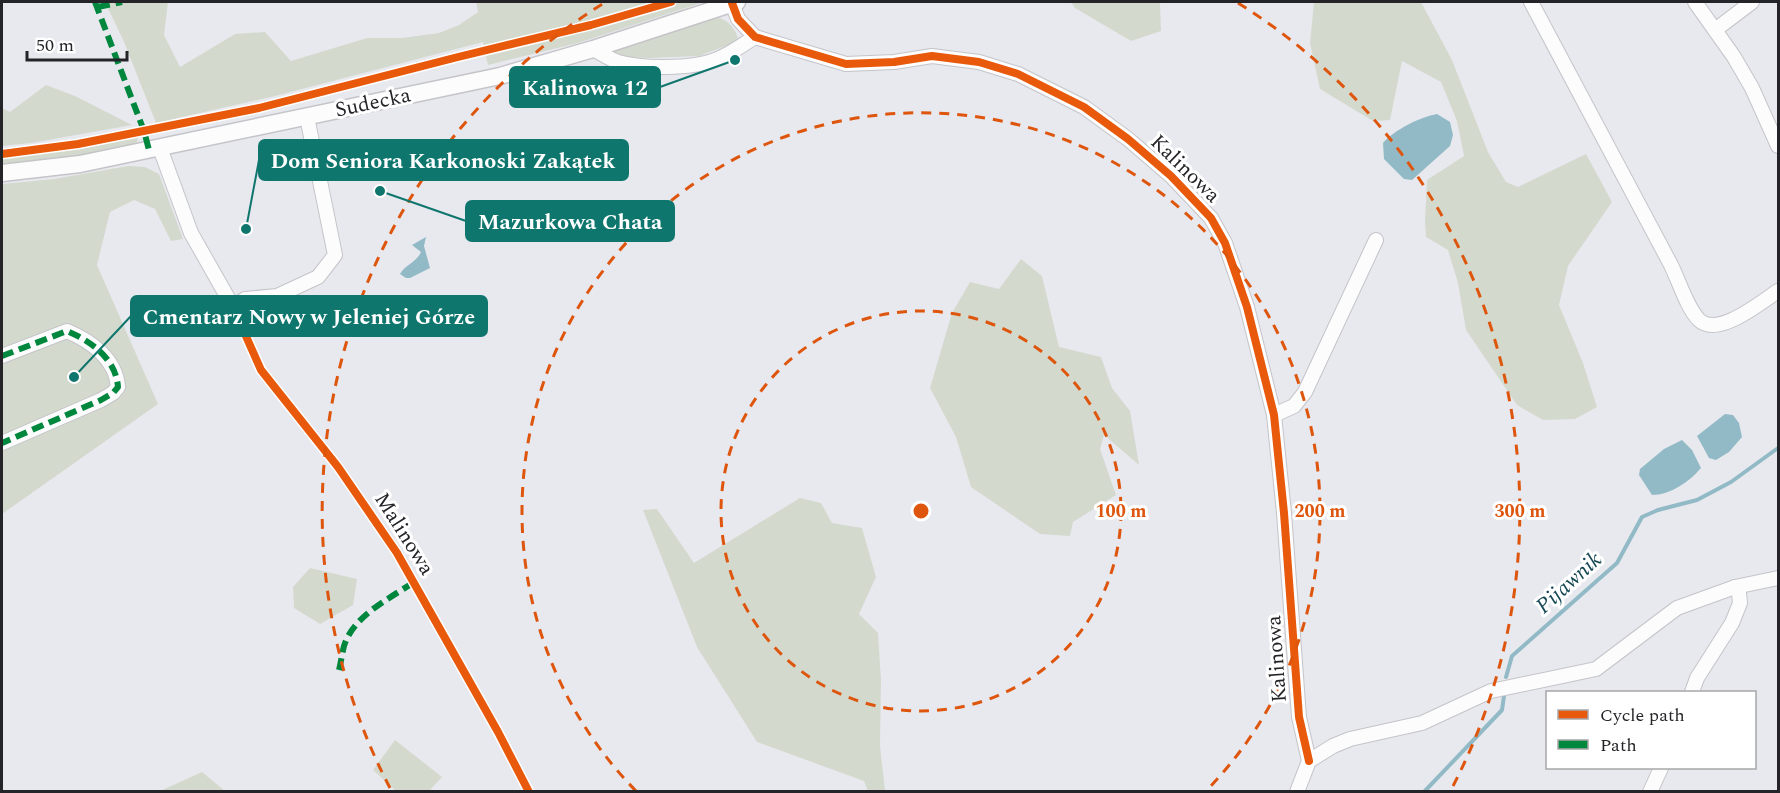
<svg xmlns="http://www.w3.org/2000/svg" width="1780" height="793" viewBox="0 0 1780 793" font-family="Spectral,serif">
  <rect width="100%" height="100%" fill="#e8e9ef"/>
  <g fill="#d3dacd">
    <polygon points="105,2 168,2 164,35 180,67 235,34 265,32 291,61 367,38 402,38 439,33 459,25 478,12 476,2 704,2 578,43 488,65 483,42 275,96 156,123 124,42"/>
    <polygon points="1071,2 1160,2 1161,31 1131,41 1075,8"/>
    <polygon points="1314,2 1421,2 1452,60 1488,152 1506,182 1518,187 1586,154 1612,202 1568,266 1559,305 1583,363 1597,407 1575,419 1543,420 1517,405 1466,330 1458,283 1448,250 1426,237 1425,221 1427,180 1464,156 1457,121 1441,82 1402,61 1390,120 1373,121 1320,89 1310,43"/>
    <path d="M711 17C726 17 733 25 738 38L736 42 699 56 649 58 616 57 614 53 615 50Z"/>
    <polygon points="46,85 75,96 132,125 31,143 2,146 2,108 10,112"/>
    <polygon points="138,136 137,142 133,145 83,156 2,166 2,157 57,150"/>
    <polygon points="128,166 145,167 159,174 183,239 171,241 155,209 134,200 110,212 97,265 158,404 2,514 2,184 54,179"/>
    <polygon points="1021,259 1042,276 1059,347 1101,357 1112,388 1130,411 1139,465 1104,435 1100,449 1116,495 1073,522 1070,536 1040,534 971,487 956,437 930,388 952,313 970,282 999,289"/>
    <polygon points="800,498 821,503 832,523 862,528 876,577 859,614 878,633 881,680 880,746 885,791 868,791 864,781 757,742 697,647 643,510 657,509 694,563"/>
    <polygon points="310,568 357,579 353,605 320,624 294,608 293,587"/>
    <polygon points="395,740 442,777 429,791 396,791 373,770"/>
    <polygon points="202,772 225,791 160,791"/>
  </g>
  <g fill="#92bac6">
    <path d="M1437 114 1450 122 1453 135 1450 146 1412 180 1404 179 1384 159 1383 143C1394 130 1420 117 1437 114Z"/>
    <path d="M426 237 424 246 430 268 410 278H406L400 274C406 264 417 262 421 252L412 245Z"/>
    <polygon points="1725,414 1733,415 1739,423 1742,437 1729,452 1716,460 1709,458 1697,436"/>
    <path d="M1682 440 1692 450 1701 468C1689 482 1670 495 1652 495L1639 475 1640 469 1664 449Z"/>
  </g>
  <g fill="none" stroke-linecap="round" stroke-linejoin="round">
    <g stroke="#92bac6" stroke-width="4">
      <polyline points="1506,677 1512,656 1617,563 1642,517 1658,510 1697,500 1731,482 1778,448"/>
      <polyline points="1424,792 1502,710 1504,696"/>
    </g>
    <g stroke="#c4c4c9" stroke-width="16">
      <g id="minor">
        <path d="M1531 2 1671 265C1679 281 1687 308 1699 320 1718 338 1761 302 1778 291"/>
        <polyline points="1695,2 1734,57 1752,88 1778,146"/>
        <polyline points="732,3 738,19 755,37 846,64 894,62 932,56 979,62 1018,74 1084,107 1128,139 1171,176 1211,218 1225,243 1247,307 1274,415 1284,513 1299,717 1309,761"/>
        <polyline points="1715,30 1752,2"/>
        <path d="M593 49C601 53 609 59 618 62 642 69 691 69 715 60 729 55 742 45 755 37"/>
        <polyline points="160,148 191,233 233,307 245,299 277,296 318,277 335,255 307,117"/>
        <path d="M2 356 67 331C91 341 116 359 118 387L113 393 101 400 2 443"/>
        <polyline points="1274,415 1294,406 1305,392 1376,240"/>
        <polyline points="1692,692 1697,678 1732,623 1740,603 1739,593 1735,587"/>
        <polyline points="1297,792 1309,761 1333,746 1350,739 1422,723 1491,691 1596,669 1677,608 1735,587 1778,578"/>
        <polyline points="1650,792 1661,768"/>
      </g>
    </g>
    <g stroke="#c4c4c9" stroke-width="19">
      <polyline id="major" points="2,173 80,164 500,76 593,49 737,2"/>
    </g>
    <use href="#minor" stroke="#fcfcfd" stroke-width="14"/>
    <use href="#major" stroke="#fcfcfd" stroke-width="16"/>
    <g stroke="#00873e" stroke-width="6" stroke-dasharray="12 6" stroke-linecap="butt">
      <polyline points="95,2 144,131 149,150"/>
      <polyline points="98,7 122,2"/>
      <path d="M2 356 67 331C91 341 116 359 118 387L113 393 101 400 2 443"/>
      <path d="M339 670C341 662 342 654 344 646 353 616 389 599 414 582"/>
    </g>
    <g stroke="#fff" stroke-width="11">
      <g id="cycleway">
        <polyline points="732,3 738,19 755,37 846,64 894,62 932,56 979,62 1018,74 1084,107 1128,139 1171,176 1211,218 1225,243 1247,307 1274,415 1284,513 1299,717 1309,761"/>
        <polyline points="2,154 78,144 259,108 458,57 591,25 671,2"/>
        <polyline points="233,307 261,370 338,467 397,553 498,732 529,792"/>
      </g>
    </g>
    <use href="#cycleway" stroke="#e8590c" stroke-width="8"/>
  </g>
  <g fill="none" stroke="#de560d" stroke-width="3" stroke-dasharray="10 8">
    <circle cx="921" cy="511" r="200"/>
    <path d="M636 791A399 399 0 1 1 1206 791"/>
    <path d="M390 788A599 599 0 0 1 604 3M1238 3A599 599 0 0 1 1452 788"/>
  </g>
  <g text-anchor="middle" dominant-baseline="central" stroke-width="6" stroke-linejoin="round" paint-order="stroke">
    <g font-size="21" fill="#242428" stroke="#fff">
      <text transform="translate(373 103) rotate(-12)">Sudecka</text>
      <text transform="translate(1185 169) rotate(44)">Kalinowa</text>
      <text transform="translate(404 534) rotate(58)">Malinowa</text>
      <text transform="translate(1277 659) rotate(-94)">Kalinowa</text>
    </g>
    <g font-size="22" font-style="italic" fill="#154854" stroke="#fff">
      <text transform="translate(1569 583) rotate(-42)">Pijawnik</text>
    </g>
  </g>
  <circle cx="921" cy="511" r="9" fill="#de560d" stroke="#fff" stroke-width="3"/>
  <g font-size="18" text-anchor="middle" font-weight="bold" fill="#de560d" stroke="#fff" stroke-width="6" stroke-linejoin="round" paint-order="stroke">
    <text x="1121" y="517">100 m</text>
    <text x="1320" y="517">200 m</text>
    <text x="1520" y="517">300 m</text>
  </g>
  <path fill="none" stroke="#0f766e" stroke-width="2" d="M735 60L660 87M246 229L259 160M380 191L466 221M74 377L131 316"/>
  <g fill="#0f766e" stroke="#fff" stroke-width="2">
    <circle cx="735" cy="60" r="6"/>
    <circle cx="246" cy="229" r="6"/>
    <circle cx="380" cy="191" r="6"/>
    <circle cx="74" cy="377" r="6"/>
  </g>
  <g fill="#0f766e" stroke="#0f766e" stroke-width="2">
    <rect x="510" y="67" width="150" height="40" rx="6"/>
    <rect x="259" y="140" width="369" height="40" rx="6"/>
    <rect x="466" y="201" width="208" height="40" rx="6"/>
    <rect x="131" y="296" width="356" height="40" rx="6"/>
  </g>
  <g font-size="22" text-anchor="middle" font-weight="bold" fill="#fff">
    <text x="585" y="95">Kalinowa 12</text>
    <text x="443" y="168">Dom Seniora Karkonoski Zakątek</text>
    <text x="570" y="229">Mazurkowa Chata</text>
    <text x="309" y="324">Cmentarz Nowy w Jeleniej Górze</text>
  </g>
  <rect width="1780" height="793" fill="none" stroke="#242428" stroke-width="6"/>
  <rect x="1546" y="691" width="210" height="78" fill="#ffffff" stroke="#a7a7a9" stroke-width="1.5"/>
  <rect x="1558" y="710" width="30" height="9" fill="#e8590c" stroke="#a7a7a9" stroke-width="1.5"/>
  <text x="1600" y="721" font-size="18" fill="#242428">Cycle path</text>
  <rect x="1558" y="740" width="30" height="9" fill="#00873e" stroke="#a7a7a9" stroke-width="1.5"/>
  <text x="1600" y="751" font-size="18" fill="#242428">Path</text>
  <path d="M27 51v9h100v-9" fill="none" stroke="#242428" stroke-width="3"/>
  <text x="36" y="51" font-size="18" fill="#242428" stroke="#ffffff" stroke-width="4.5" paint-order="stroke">50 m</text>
</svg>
